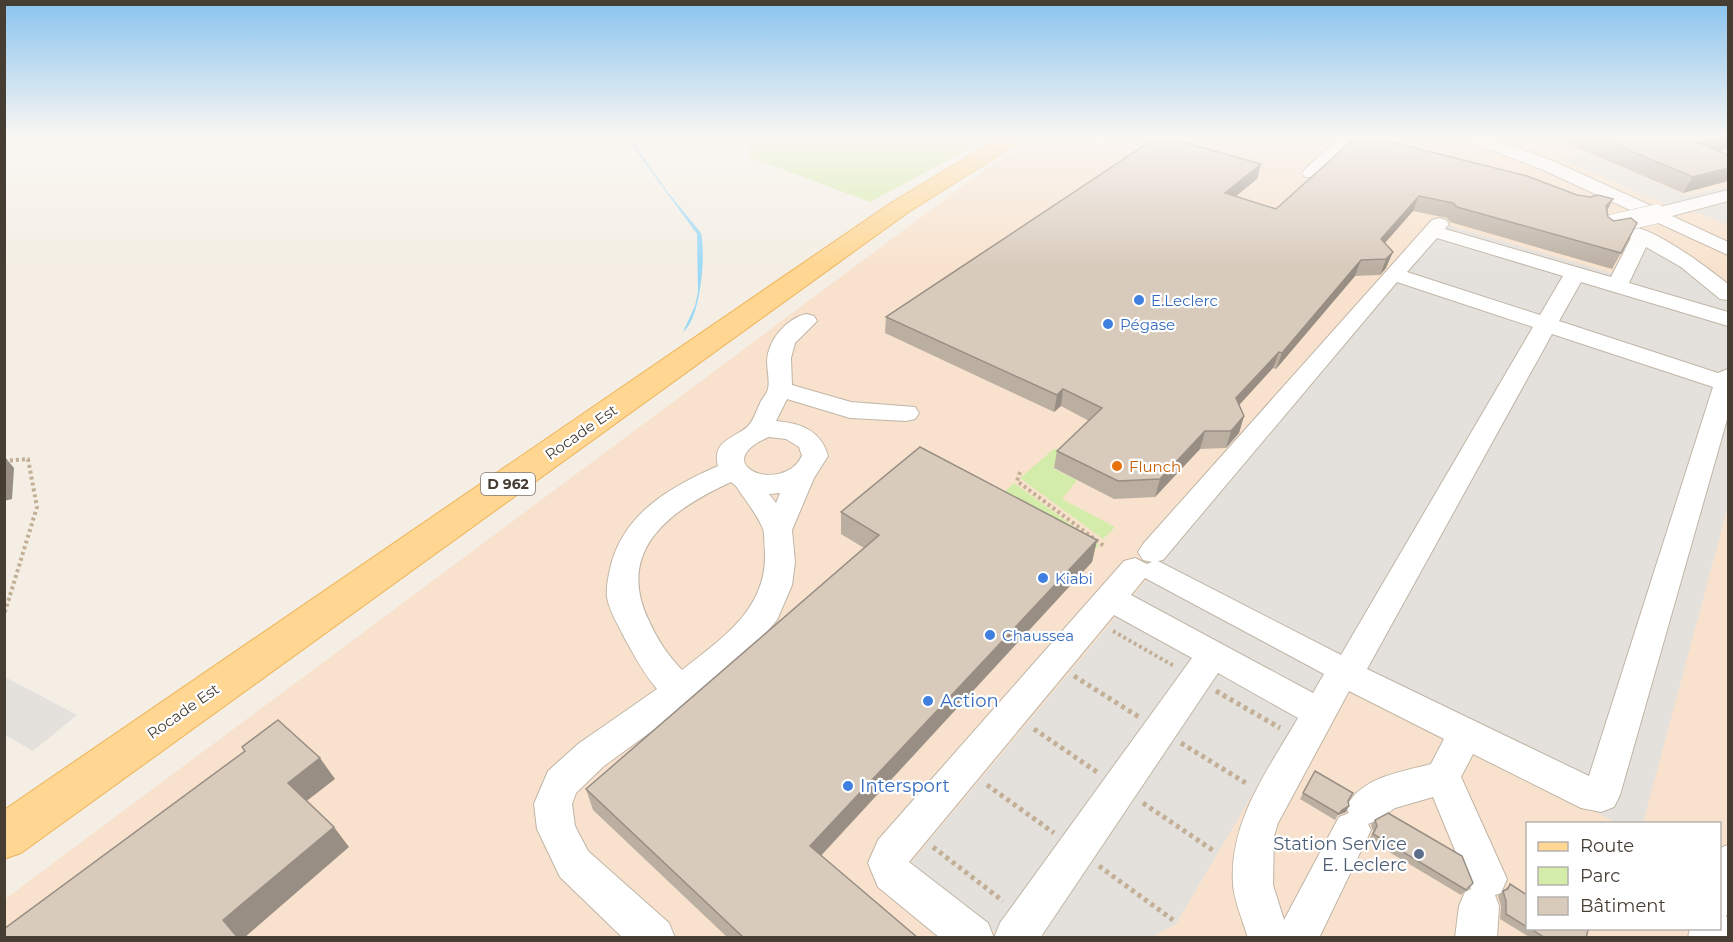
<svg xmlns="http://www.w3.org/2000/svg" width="1733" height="942" viewBox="0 0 1733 942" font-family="Montserrat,sans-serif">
  <rect width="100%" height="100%" fill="#f4eee4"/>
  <path fill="#f8e2cd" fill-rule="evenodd" d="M1050 137H1728V937L5 938V899L1002 157ZM1528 824H1720V928H1528Z"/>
  <g fill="#d4eca9">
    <polygon points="749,137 991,137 870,202 750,157"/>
    <polygon points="1054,449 1065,449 1054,469 1077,480 1062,499 1115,527 1103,539 1020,478"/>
    <polygon points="1014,483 1099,545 1090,554 994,502"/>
  </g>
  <g fill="#e4e1dd">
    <polygon points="1583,152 1687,196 1728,186 1728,225 1675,203 1668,205 1561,159"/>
    <polygon points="1444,224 1632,279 1651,239 1679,255 1728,291 1728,506 1643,823 1617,823 1583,805 1336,653 1176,924 1152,937 1048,938 1038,930 985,931 908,866"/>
    <polygon points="5,677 77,715 33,751 5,735"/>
  </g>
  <path fill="#9bd9f6" d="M626 137H629L666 190 701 233C706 253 701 319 683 332L695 306 698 292 697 234Z"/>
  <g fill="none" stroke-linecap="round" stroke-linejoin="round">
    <g stroke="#c0b5a6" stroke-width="2">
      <g id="minor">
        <polygon points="1094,137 1112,137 1103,146 1097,147 1089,142"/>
        <path d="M1345 137H1359L1393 145 1396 149 1393 153C1379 156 1365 145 1350 147L1317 177H1305L1302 173 1305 169 1339 138Z"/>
        <polygon points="1466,137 1488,137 1553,161 1656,208 1728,190 1728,201 1672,216 1728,242 1728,255 1541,169 1468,141"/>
        <path d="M1439 218 1446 220 1449 224 1445 229 1611 277 1631 238 1623 231 1626 227C1648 222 1709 269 1728 284V300L1720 299 1681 267 1646 247 1629 283 1728 312V326L1581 282 1559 321 1718 373 1728 369V416L1620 795 1614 807 1601 812 1581 808 1473 754 1461 777 1507 879 1501 893 1495 895 1499 906 1497 938H1455L1459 906 1465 892 1471 889 1433 797 1395 808 1378 820 1368 824 1371 830 1319 938H1248C1243 921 1234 901 1233 884 1229 821 1268 770 1298 718L1218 673 1040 938H994L1000 923 1192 658 1114 615 909 862 988 923 994 938H940L878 887 868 863 878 840 1124 561 1135 558 1147 564 1152 562 1143 560 1138 552 1143 544 1432 220ZM1437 238 1563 276 1540 315 1407 272ZM1397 282 1533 327 1341 655 1158 561 1163 560ZM1552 334 1713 387 1589 776 1367 669ZM1145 578 1324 674 1313 693 1131 595ZM1349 691 1444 739 1431 764C1401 772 1360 777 1346 808L1349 813 1339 817 1284 920 1273 885 1274 836 1278 823Z"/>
        <path d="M806 314 814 316 817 321 795 343 791 358 792 385 851 402 915 407 919 413 915 419 906 421 850 418 787 399 776 421C800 423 821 430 828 456L814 478 792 530 795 562 792 585 777 620 751 650 693 701 604 766 576 793 572 804 575 826 588 851 669 923 675 938H623L560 877 537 829 534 804 548 771 578 744 657 689C644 674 635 657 625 639 619 626 609 611 607 597 606 588 608 578 610 569 622 514 670 487 718 466 711 440 736 438 748 426 754 420 757 409 761 401 763 398 767 393 768 389 770 381 767 370 767 361 768 340 786 319 806 314ZM769 437 786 439 799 447 802 456C782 496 705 464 769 437ZM731 482 736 486C745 500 757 514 763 529 765 535 764 545 765 552 767 610 722 638 682 670 668 656 657 639 649 621 614 549 672 509 731 482ZM780 493 776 503 769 494Z"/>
        <polygon points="1728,845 1728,914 1726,915 1728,921 1728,938 1688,938 1690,928 1720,928 1720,848"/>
      </g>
    </g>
    <g stroke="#eeb458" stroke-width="2">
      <polygon id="major" points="1000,137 1024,137 1021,141 907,213 21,853 4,859 4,810 891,203"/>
    </g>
    <g stroke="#c3af96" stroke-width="4" stroke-dasharray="3 3" stroke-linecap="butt">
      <polyline points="4,461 28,459 37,507 4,615"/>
      <polyline points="1020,472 1017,481 1104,546"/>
      <polyline points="1113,631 1174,666"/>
    </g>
    <g stroke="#c3af96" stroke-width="5" stroke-dasharray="4 4" stroke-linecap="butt">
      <polyline points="1074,676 1139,717"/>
      <polyline points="1216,691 1280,728"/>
      <polyline points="1034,729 1097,772"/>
      <polyline points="1181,743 1249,785"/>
      <polyline points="987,785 1054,833"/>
      <polyline points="1143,803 1214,851"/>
      <polyline points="933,847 1003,901"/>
      <polyline points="1099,866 1173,920"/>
    </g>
    <use href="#minor" fill="#fff" fill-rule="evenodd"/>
    <use href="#major" fill="#ffd692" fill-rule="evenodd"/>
    <g stroke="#c0b5a6" stroke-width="20" stroke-linecap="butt">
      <polyline id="minor-bridge" points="1608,225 1656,214"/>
    </g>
    <use href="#minor-bridge" stroke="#fff" stroke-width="19"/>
  </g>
  <g fill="#bbafa2">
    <polygon points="1356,137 1577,195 1590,197 1613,199 1607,211 1608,217 1621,253 1612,269 1450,222 1447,218 1413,211 1385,243 1386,268 1380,275 1355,276 1276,369 1273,368 1239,405 1244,416 1239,433 1226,448 1200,449 1155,497 1114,499 1054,468 1057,451 1089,421 1061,406 1054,412 885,333 886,317 1261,164 1257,179 1235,197 1276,209"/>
    <polygon points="1552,137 1728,137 1728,149 1718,151 1728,155 1728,181 1683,193"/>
    <polygon points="841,512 1097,540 1092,562 821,856 918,938 728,938 593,810 586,789 864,548 841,534"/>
    <polygon points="1315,771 1348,801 1346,812 1338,815 1335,820 1300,799"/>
    <polygon points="1375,820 1473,883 1461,895 1369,840 1373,831 1371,825"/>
    <polygon points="1510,884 1527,895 1527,928 1585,928 1586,938 1531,938 1500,919 1501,906 1498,896"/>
  </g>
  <g fill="#988e84">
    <polygon points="1724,137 1728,137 1728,149 1688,159 1697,143"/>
    <polygon points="1261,164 1257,179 1221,208 1225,193"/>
    <polygon points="1728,168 1728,181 1683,193 1693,177"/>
    <polygon points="1419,196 1413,211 1375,254 1381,239"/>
    <polygon points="1613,199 1605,214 1606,206"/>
    <polygon points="1393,252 1386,268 1380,275 1386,259"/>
    <polygon points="1361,260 1355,276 1276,369 1282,353"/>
    <polygon points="1279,352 1273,368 1230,415 1236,398"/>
    <polygon points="1063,389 1061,406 1054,412 1057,395"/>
    <polygon points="1244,416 1239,433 1226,448 1231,431"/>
    <polygon points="1205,431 1200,449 1155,497 1160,479"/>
    <polygon points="5,457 14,468 12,499 4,501"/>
    <polygon points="1097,540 1092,562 811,866 810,846"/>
    <polygon points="320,758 335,779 304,803 288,783"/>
    <polygon points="1349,806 1346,812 1338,815 1342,810"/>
    <polygon points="334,827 349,847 244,938 238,938 223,920"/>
  </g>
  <g fill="#d9cbbc" stroke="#988e84" stroke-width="1.5">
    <polygon points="1157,137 1165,137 1261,164 1225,193 1276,209 1356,137 1371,137 1527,176 1577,195 1590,197 1598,195 1613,199 1606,206 1608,217 1614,221 1631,218 1637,223 1621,253 1457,207 1453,203 1419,196 1381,239 1393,252 1386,259 1361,260 1282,353 1279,352 1236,398 1244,416 1231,431 1205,431 1160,479 1118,481 1057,451 1102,408 1063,389 1057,395 886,317"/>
    <polygon points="1597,137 1724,137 1697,143 1728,155 1728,168 1693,177"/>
    <polygon points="920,447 1097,540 810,846 918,938 744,938 586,789 879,535 841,512"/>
    <polygon points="278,720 320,758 288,783 334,827 223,920 238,938 4,938 4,929 245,751 242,747"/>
    <polygon points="1315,771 1353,793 1348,801 1349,806 1342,810 1339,814 1303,793"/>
    <polygon points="1388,813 1462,856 1473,883 1466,890 1373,834 1377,826 1375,820"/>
    <polygon points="1510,884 1527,895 1527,927 1506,914 1506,901 1503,891 1508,889"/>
    <polygon points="1530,928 1585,928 1588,930 1586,938 1545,938"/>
  </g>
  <linearGradient id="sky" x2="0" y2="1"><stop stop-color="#89c3ee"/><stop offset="0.51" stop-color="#faf7f3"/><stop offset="1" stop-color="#faf7f3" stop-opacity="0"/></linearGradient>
  <rect width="1733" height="268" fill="url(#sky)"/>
  <g fill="#3f7fe0" stroke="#fff" stroke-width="2">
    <circle cx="1139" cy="300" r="6"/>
    <circle cx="1108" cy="324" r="6"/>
    <circle cx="1043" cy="578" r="6"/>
    <circle cx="990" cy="635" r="6"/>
    <circle cx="928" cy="701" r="6"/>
    <circle cx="848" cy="786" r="6"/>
  </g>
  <circle fill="#e8710a" stroke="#fff" stroke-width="2" cx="1117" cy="466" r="6"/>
  <circle fill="#5c6f8a" stroke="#fff" stroke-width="2" cx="1419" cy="854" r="6"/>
  <g text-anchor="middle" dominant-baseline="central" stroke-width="4.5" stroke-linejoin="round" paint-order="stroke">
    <rect fill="#fff" stroke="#7e7770" stroke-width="1.5" x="481" y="473" width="54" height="22" rx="4.5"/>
    <g font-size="14" font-weight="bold" fill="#463d33">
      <text x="508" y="484">D 962</text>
    </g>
    <g font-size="15" fill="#366cbe" stroke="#fff" text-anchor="start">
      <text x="1151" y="300">E.Leclerc</text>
      <text x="1120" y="324">Pégase</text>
      <text x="1055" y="578">Kiabi</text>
      <text x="1002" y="635">Chaussea</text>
    </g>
    <g font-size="15" fill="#463d33" stroke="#fff">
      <text transform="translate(581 432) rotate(-35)">Rocade Est</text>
      <text transform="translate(183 711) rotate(-35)">Rocade Est</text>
    </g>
    <g font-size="15" fill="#c56008" stroke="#fff" text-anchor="start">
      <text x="1129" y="466">Flunch</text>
    </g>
    <g font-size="18" fill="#366cbe" stroke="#fff" text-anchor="start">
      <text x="940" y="701">Action</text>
      <text x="860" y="786">Intersport</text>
    </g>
    <g font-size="18" fill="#4e5e75" stroke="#fff" text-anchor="end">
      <text x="1407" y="844">Station Service<tspan x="1407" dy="21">E. Leclerc</tspan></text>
    </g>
  </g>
  <rect width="1733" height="942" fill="none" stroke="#463d33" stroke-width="12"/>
  <rect x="1526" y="822" width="195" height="108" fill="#ffffff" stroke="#b5b1ad" stroke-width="1.5"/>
  <rect x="1538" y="842" width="30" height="9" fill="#ffd692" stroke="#b5b1ad" stroke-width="1.5"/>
  <text x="1580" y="852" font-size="18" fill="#463d33">Route</text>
  <rect x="1538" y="867" width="30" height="18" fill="#d4eca9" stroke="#b5b1ad" stroke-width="1.5"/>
  <text x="1580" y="882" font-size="18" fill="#463d33">Parc</text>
  <rect x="1538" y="897" width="30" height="18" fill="#d9cbbc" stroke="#b5b1ad" stroke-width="1.5"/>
  <text x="1580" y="912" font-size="18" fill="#463d33">Bâtiment</text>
</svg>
